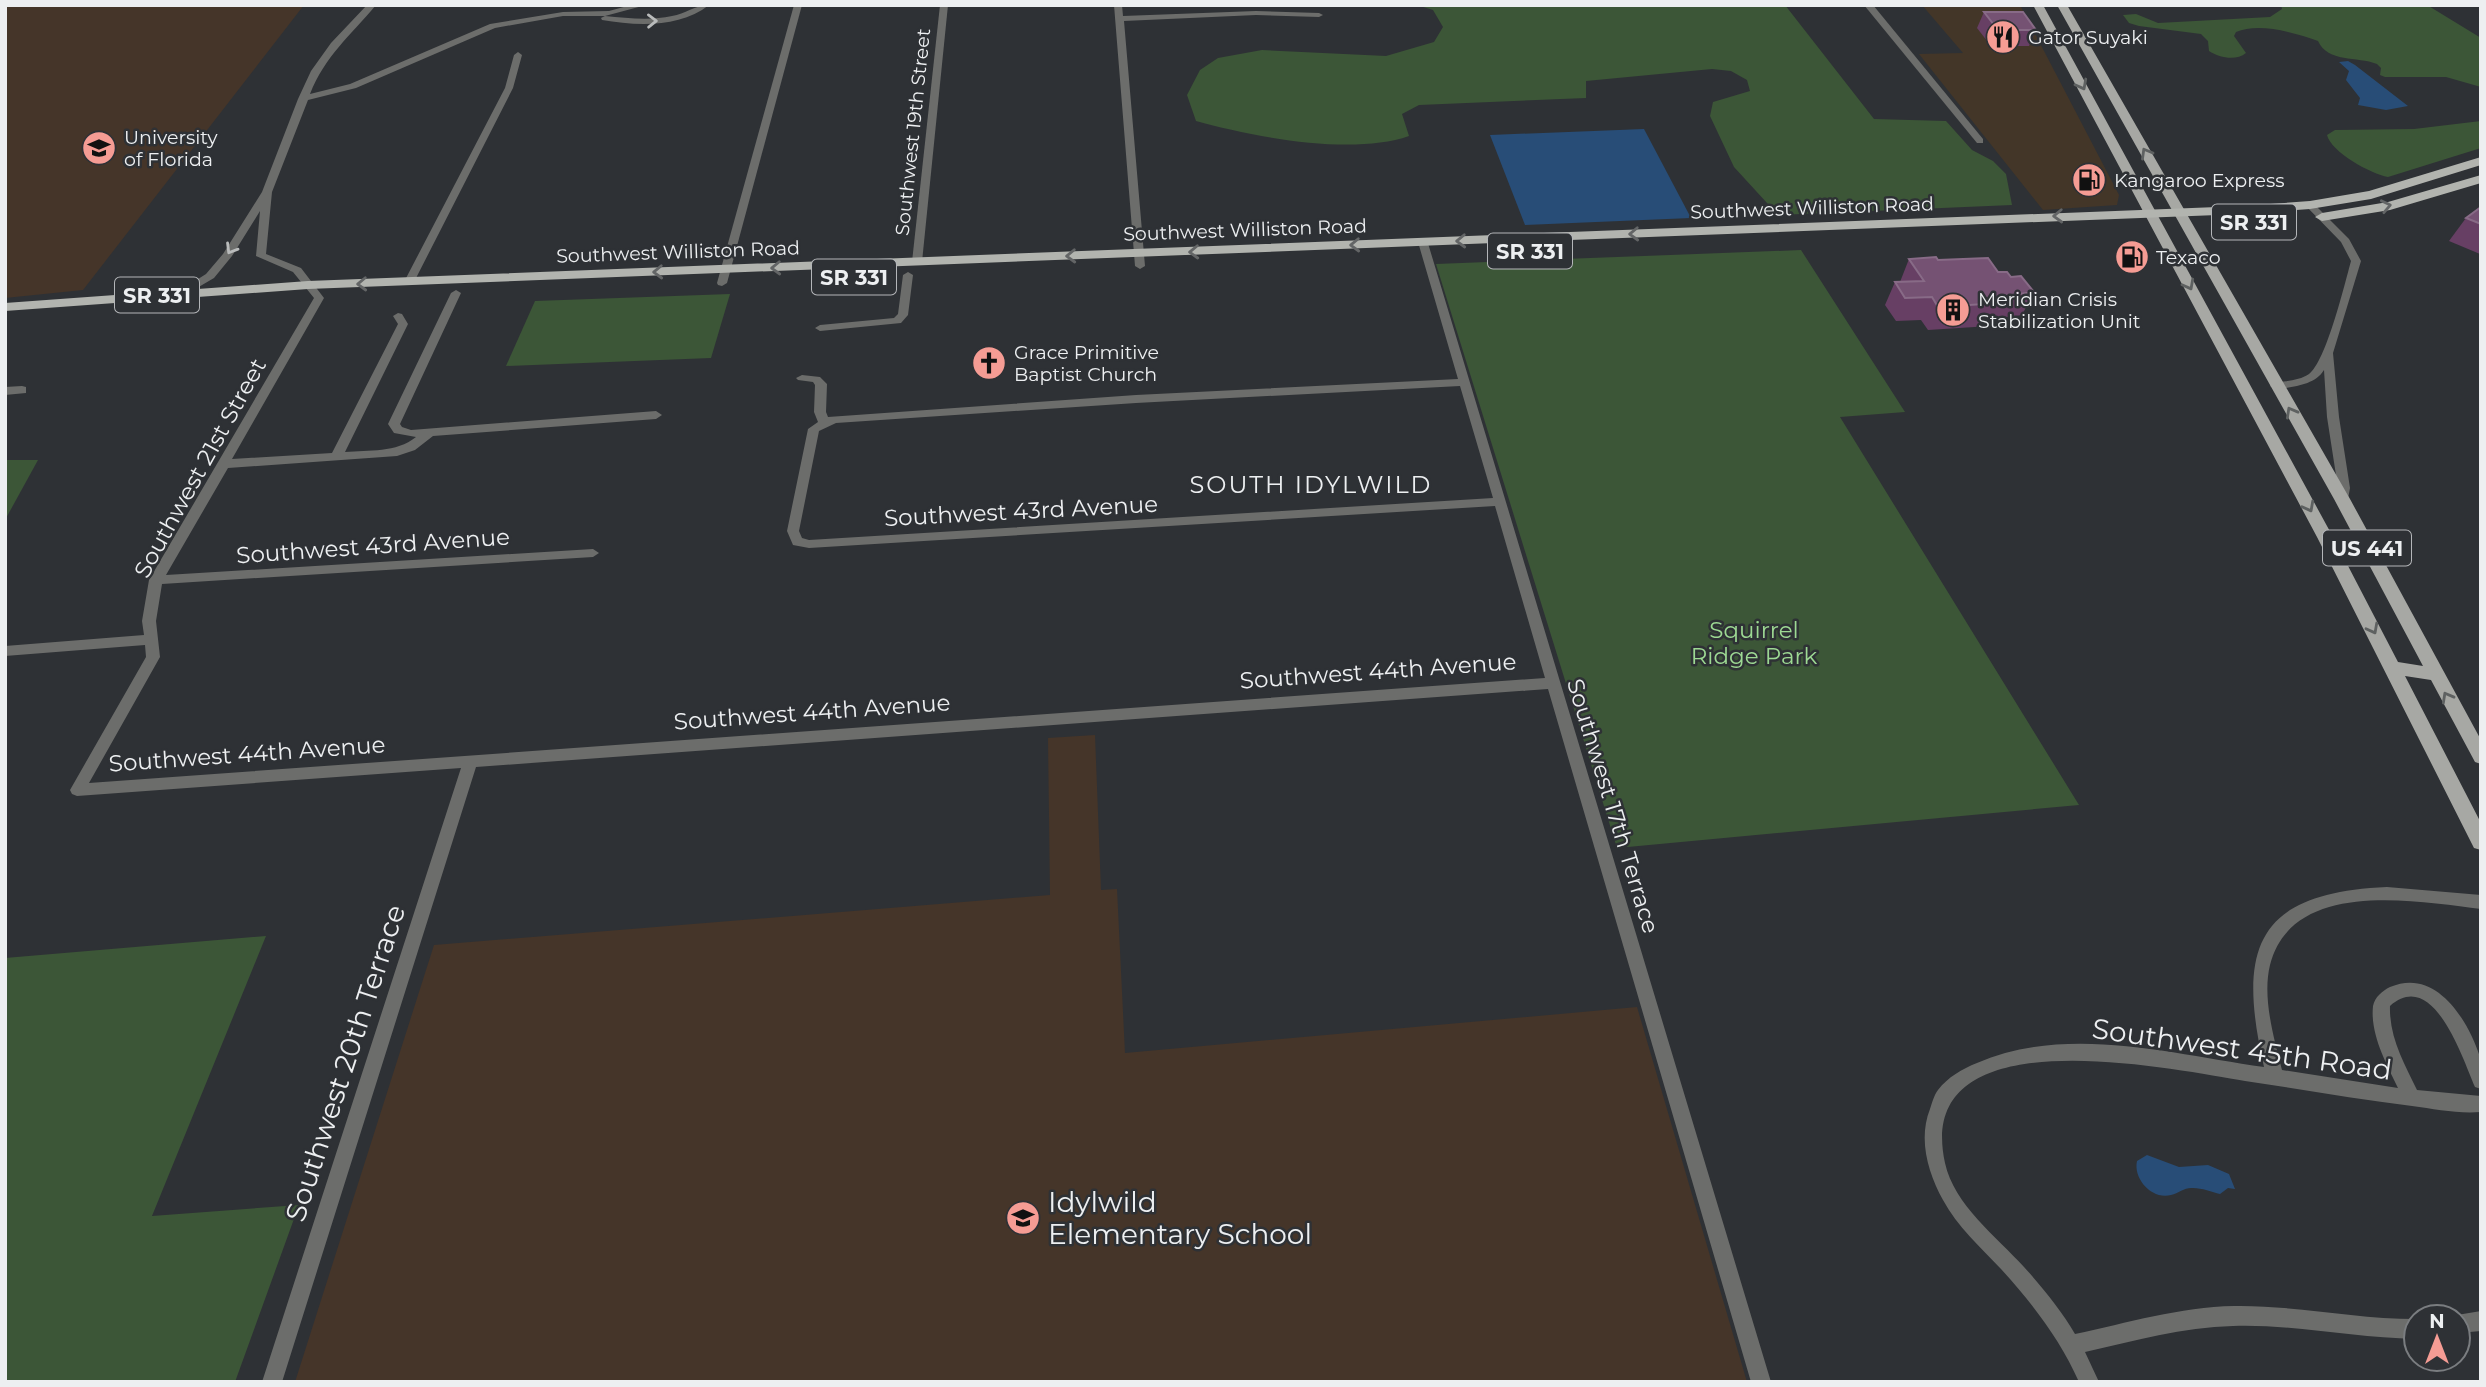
<svg xmlns="http://www.w3.org/2000/svg" width="2486" height="1387" viewBox="0 0 2486 1387" font-family="Montserrat,sans-serif">
  <rect width="100%" height="100%" fill="#2e3135"/>
  <polygon fill="#433628" points="1922,5 2020,5 2119,195 2117,205 2043,210 1919,54 1963,53"/>
  <g fill="#453529">
    <polygon points="5,5 304,5 83,290 5,298"/>
    <polygon points="1095,735 1101,890 1117,889 1125,1053 1637,1007 1747,1382 295,1382 434,945 1050,895 1048,738"/>
  </g>
  <g fill="#3c5637">
    <path d="M1417 5H1785L1874 119 1946 121 1972 150 1993 161 2006 174 2012 205 1778 215 1734 167 1710 116 1713 102 1750 91 1747 80 1731 71 1712 69 1586 81V98L1419 105 1402 114 1409 136C1352 156 1254 137 1196 121L1187 95 1200 70 1218 58 1262 50 1386 56 1434 42 1443 27 1433 10Z"/>
    <path d="M2281 5H2427L2481 38V87L2446 77H2385L2380 75 2381 68 2377 64C2357 56 2328 63 2318 41 2296 33 2259 22 2236 32L2234 36 2246 53C2236 61 2220 58 2209 51L2208 41 2201 34 2139 26 2129 23 2123 15 2136 14 2158 23 2270 17 2282 9Z"/>
    <path d="M2481 121V148L2388 177C2371 174 2331 152 2327 135L2335 130 2414 129Z"/>
    <polygon points="1801,250 1905,412 1840,417 2079,805 1617,848 1436,264"/>
    <polygon points="730,294 711,358 506,366 535,301"/>
    <polygon points="5,460 38,460 5,520"/>
    <polygon points="266,936 152,1216 299,1205 235,1382 5,1382 5,958"/>
  </g>
  <g fill="#284d77">
    <polygon points="2348,61 2355,65 2408,106 2386,110 2358,105 2360,98 2346,80 2349,71 2339,62"/>
    <polygon points="1644,129 1691,218 1525,225 1490,135"/>
    <path d="M2147 1155 2179 1167 2208 1165 2229 1174 2235 1189 2228 1188 2220 1194C2212 1192 2202 1188 2193 1188 2185 1187 2179 1193 2171 1195 2152 1200 2133 1179 2137 1161Z"/>
  </g>
  <g fill="none" stroke-linecap="round" stroke-linejoin="round">
    <g fill="#6c6d6b" fill-rule="evenodd">
      <path d="M367 5H376C350 36 325 56 310 94L350 84 490 24 563 12 609 11 631 5H646L605 16C627 18 650 21 672 16 685 14 695 5 709 5 680 28 637 26 602 20L601 18 605 16H563L495 28 356 88 308 100 272 192 266 254 301 268 324 298 232 459 332 453 398 324 393 316 398 313 402 314 408 324 345 452C369 450 396 453 416 437L394 433 388 424 451 293 456 290 461 293 400 424 402 427 411 430 656 411 662 415 656 419 433 436 415 450 397 456 228 468 166 575 593 549 599 553 593 557 162 584 156 621 160 657 89 783 1545 678 1495 506 809 548 793 545 787 531 808 429 818 422 814 412 815 385 813 382 798 380 796 378 802 375 820 377 827 384 826 412 828 417 1136 395 1458 379 1418 242 1427 240 1771 1382H1751L1548 689 476 767 282 1382H262L461 768 77 796 72 794 70 790 146 657 145 645 5 656V646L144 635 142 621 149 580 314 298 293 272 256 256 260 211 232 256 214 278 185 295 181 296 176 293 206 274 223 254 262 192 298 99 311 71 331 43ZM1460 386 1493 498 809 540 802 538 799 531 819 431 836 423 1136 403Z"/>
      <polygon points="794,5 802,5 727,283 722,286 718,285 717,283"/>
      <polygon points="940,5 948,5 922,262 917,265 912,262"/>
      <polygon points="1114,5 1122,5 1123,16 1256,11 1319,13 1323,15 1319,17 1256,15 1124,21 1145,266 1140,269 1135,266"/>
      <polygon points="1864,5 1873,5 1983,139 1983,143 1977,143"/>
      <polygon points="518,52 522,55 513,88 414,282 409,285 405,284 404,282 505,88 514,55"/>
      <path d="M2310 202 2313 203 2349 239 2361 261 2333 353 2339 417 2350 488 2348 499 2342 503 2336 499 2338 488 2327 417 2324 370C2314 386 2293 386 2276 390L2270 386 2272 383C2284 381 2299 381 2309 374 2326 362 2345 283 2351 261L2341 242 2305 205Z"/>
      <polygon points="908,272 913,275 908,315 901,323 820,331 815,328 820,325 894,318 898,314 903,275"/>
      <polygon points="22,386 26,387 26,393 5,395 5,387"/>
      <path d="M2387 887 2481 895V909C2416 901 2292 878 2270 965 2262 998 2274 1038 2282 1070L2398 1088C2386 1063 2370 1034 2373 1006 2375 997 2382 991 2390 987 2436 967 2468 1020 2480 1057 2483 1067 2481 1079 2481 1089L2475 1087C2463 1060 2434 967 2390 1006 2389 1037 2404 1063 2417 1090L2481 1096V1112C2458 1114 2435 1109 2412 1106 2356 1099 2301 1089 2245 1081 2169 1069 1912 1013 1945 1163 1954 1205 1997 1237 2024 1267 2043 1288 2061 1310 2075 1334 2127 1323 2180 1307 2234 1306 2295 1305 2355 1319 2416 1319V1339C2355 1338 2294 1324 2233 1326 2183 1327 2134 1341 2085 1352L2099 1382H2079C2060 1339 2032 1303 2001 1269 1980 1247 1957 1226 1943 1200 1928 1173 1918 1139 1930 1109 1932 1103 1934 1095 1938 1090 1948 1077 1962 1069 1977 1063 2067 1024 2171 1054 2264 1067 2237 948 2255 893 2387 887Z"/>
      <polygon points="2481,1311 2481,1331 2458,1333 2458,1317 2451,1316"/>
    </g>
    <polygon fill="#a7a8a4" fill-rule="evenodd" points="2033,5 2043,5 2333,537 2398,662 2423,666 2334,499 2057,5 2067,5 2350,499 2481,740 2481,764 2475,762 2431,680 2405,676 2481,823 2481,850 2474,848 2317,537"/>
    <g fill="#b2b4af" fill-rule="evenodd">
      <polygon points="2481,157 2481,165 2371,199 2310,209 2243,214 308,289 5,311 5,303 308,281 2243,206 2310,201 2369,191"/>
      <polygon points="2481,175 2481,183 2390,210 2322,221 2315,217 2322,213 2388,202"/>
    </g>
  </g>
  <g fill="#673f64">
    <polygon points="1984,12 2036,30 2029,46 1991,46 1977,28"/>
    <polygon points="2481,207 2481,253 2480,254 2449,241 2466,218"/>
    <polygon points="1909,259 1938,260 1998,272 2034,292 2022,315 1994,319 1990,326 1928,330 1921,320 1896,321 1885,305 1895,282 1900,282"/>
  </g>
  <g fill="#755273" stroke="#886b87" stroke-width="2">
    <polygon points="1984,12 2023,12 2036,30 1998,30"/>
    <polygon points="2481,207 2481,224 2466,218"/>
    <polygon points="1936,257 1938,260 1988,258 1998,272 2007,272 2011,277 2021,276 2034,292 1996,297 2001,303 1938,307 1932,297 1905,298 1895,282 1924,281 1909,259"/>
  </g>
  <defs><path id="oneway-chevron" d="M-2-3.5L2.5 0L-2 3.5" fill="none" stroke-width="1.6" stroke-linecap="round" stroke-linejoin="round" transform="scale(1.75)"/></defs>
  <g stroke="#b9bbbb">
    <use href="#oneway-chevron" transform="translate(652 21) rotate(-1)"/>
    <use href="#oneway-chevron" transform="translate(231 249) rotate(121)"/>
  </g>
  <g stroke="#5e6161">
    <use href="#oneway-chevron" transform="translate(2082 85) rotate(62)"/>
    <use href="#oneway-chevron" transform="translate(2146 153) rotate(-120)"/>
    <use href="#oneway-chevron" transform="translate(2189 285) rotate(62)"/>
    <use href="#oneway-chevron" transform="translate(2291 412) rotate(-119)"/>
    <use href="#oneway-chevron" transform="translate(2309 507) rotate(62)"/>
    <use href="#oneway-chevron" transform="translate(2373 629) rotate(62)"/>
    <use href="#oneway-chevron" transform="translate(2447 697) rotate(-119)"/>
  </g>
  <g stroke="#636566">
    <use href="#oneway-chevron" transform="translate(2386 206) rotate(-12)"/>
    <use href="#oneway-chevron" transform="translate(2058 216) rotate(178)"/>
    <use href="#oneway-chevron" transform="translate(1634 234) rotate(178)"/>
    <use href="#oneway-chevron" transform="translate(1461 241) rotate(178)"/>
    <use href="#oneway-chevron" transform="translate(1355 245) rotate(178)"/>
    <use href="#oneway-chevron" transform="translate(1194 252) rotate(178)"/>
    <use href="#oneway-chevron" transform="translate(1071 256) rotate(178)"/>
    <use href="#oneway-chevron" transform="translate(776 268) rotate(178)"/>
    <use href="#oneway-chevron" transform="translate(658 272) rotate(178)"/>
    <use href="#oneway-chevron" transform="translate(362 284) rotate(178)"/>
  </g>
  <defs>
    <g id="restaurant-disc" transform="scale(1.75)"><circle r="9.5" fill="#f59c94" stroke="#2e3135"/><path d="M-5-6h1v4h1v-4h1v4h1v-4h1v5L-1.5 .5V6h-2V.5L-5-1ZM5-6V6H3V1.5H1.5Q1.5-4 5-6Z" fill="#111"/></g>
    <g id="university-disc" transform="scale(1.75)"><circle r="9.5" fill="#f59c94" stroke="#2e3135"/><path d="M0-5L7-2L0 1L-7-2ZM-4 1L0 2.5L4 1V4Q0 6-4 4Z" fill="#111"/></g>
    <g id="fuel-disc" transform="scale(1.75)"><circle r="9.5" fill="#f59c94" stroke="#2e3135"/><path d="M-5.5-6h7V0h2V4h1.3V-2.5L3-4.5l.8-.8L6-3V5H2.5V1h-1V6h-7ZM-4.2-4.7v3.2H.2V-4.7Z" fill="#111"/></g>
    <g id="building-disc" transform="scale(1.75)"><circle r="9.5" fill="#f59c94" stroke="#2e3135"/><path d="M-4-6H4V6H1V3H-1V6H-4ZM-2.5-4.3h1.7v1.8h-1.7ZM.8-4.3h1.7v1.8H.8ZM-2.5-1h1.7V.8h-1.7ZM.8-1h1.7V.8H.8Z" fill="#111"/></g>
    <g id="church-disc" transform="scale(1.75)"><circle r="9.5" fill="#f59c94" stroke="#2e3135"/><path d="M-1.2-6h2.4v3.5h3.3v2.4h-3.3V6h-2.4V-.1h-3.3v-2.4h3.3Z" fill="#111"/></g>
    <g id="school-disc" transform="scale(1.75)"><circle r="9.5" fill="#f59c94" stroke="#2e3135"/><path d="M0-5L7-2L0 1L-7-2ZM-4 1L0 2.5L4 1V4Q0 6-4 4Z" fill="#111"/></g>
  </defs>
  <g fill-rule="evenodd">
    <use href="#restaurant-disc" x="2003" y="37"/>
    <use href="#university-disc" x="99" y="148"/>
    <use href="#fuel-disc" x="2089" y="180"/>
    <use href="#fuel-disc" x="2132" y="257"/>
    <use href="#building-disc" x="1953" y="310"/>
    <use href="#church-disc" x="989" y="363"/>
    <use href="#school-disc" x="1023" y="1218"/>
  </g>
  <g text-anchor="middle" dominant-baseline="central" stroke-width="5" stroke-linejoin="round" paint-order="stroke">
    <g font-size="19" fill="#edeff1" stroke="#2e3135" text-anchor="start">
      <text x="2028" y="37">Gator Suyaki</text>
      <text x="124" y="137">University<tspan x="124" dy="22">of Florida</tspan></text>
      <text x="2114" y="180">Kangaroo Express</text>
      <text x="2156" y="257">Texaco</text>
      <text x="1978" y="299">Meridian Crisis<tspan x="1978" dy="22">Stabilization Unit</tspan></text>
      <text x="1014" y="352">Grace Primitive<tspan x="1014" dy="22">Baptist Church</tspan></text>
    </g>
    <g font-size="19" fill="#edeff1" stroke="#2e3135">
      <text transform="translate(913 132) rotate(-84)">Southwest 19th Street</text>
      <text transform="translate(1812 208) rotate(-2)">Southwest Williston Road</text>
      <text transform="translate(1245 230) rotate(-2)">Southwest Williston Road</text>
      <text transform="translate(678 252) rotate(-2)">Southwest Williston Road</text>
    </g>
    <g fill="#2e3135" stroke="#b4b6b9" stroke-width="2">
      <rect x="2212" y="204.5" width="84" height="35" rx="5"/>
      <rect x="1488" y="233.5" width="84" height="35" rx="5"/>
      <rect x="812" y="259.5" width="84" height="35" rx="5"/>
      <rect x="115" y="277.5" width="84" height="35" rx="5"/>
      <rect x="2323" y="530.5" width="88" height="35" rx="5"/>
    </g>
    <g font-size="21" font-weight="bold" fill="#edeff1">
      <text x="2254" y="222">SR 331</text>
      <text x="1530" y="251">SR 331</text>
      <text x="854" y="277">SR 331</text>
      <text x="157" y="295">SR 331</text>
      <text x="2367" y="548">US 441</text>
    </g>
    <g font-size="23" fill="#edeff1" stroke="#2e3135">
      <text transform="translate(200 468) rotate(-61)">Southwest 21st Street</text>
      <text transform="translate(1021 511) rotate(-3)">Southwest 43rd Avenue</text>
      <text transform="translate(373 546) rotate(-4)">Southwest 43rd Avenue</text>
      <text transform="translate(1378 671) rotate(-4)">Southwest 44th Avenue</text>
      <text transform="translate(812 712) rotate(-4)">Southwest 44th Avenue</text>
      <text transform="translate(247 754) rotate(-4)">Southwest 44th Avenue</text>
      <text transform="translate(1613 806) rotate(73)">Southwest 17th Terrace</text>
    </g>
    <g font-size="23" fill="#9dd993" stroke="#2e3135">
      <text x="1754" y="630">Squirrel<tspan x="1754" dy="26">Ridge Park</tspan></text>
    </g>
    <g font-size="24" letter-spacing="2" fill="#edeff1" stroke="#2e3135">
      <text x="1311" y="484">SOUTH IDYLWILD</text>
    </g>
    <g font-size="28" fill="#edeff1" stroke="#2e3135">
      <text transform="translate(2242 1049) rotate(8)">Southwest 45th Road</text>
      <text transform="translate(345 1063) rotate(-72)">Southwest 20th Terrace</text>
    </g>
    <g font-size="28" fill="#edeff1" stroke="#2e3135" text-anchor="start">
      <text x="1048" y="1202">Idylwild<tspan x="1048" dy="32">Elementary School</tspan></text>
    </g>
  </g>
  <rect width="2486" height="1387" fill="none" stroke="#edeff1" stroke-width="14"/>
  <g transform="translate(2437 1338)"><circle r="33" fill="#2e3135" stroke="#7a7d80" stroke-width="2"/>
  <path d="M0-5L12 26L0 18L-12 26Z" fill="#f59c94"/>
  <text y="-10" font-size="19" font-weight="bold" text-anchor="middle" fill="#edeff1">N</text>
  </g>
</svg>
